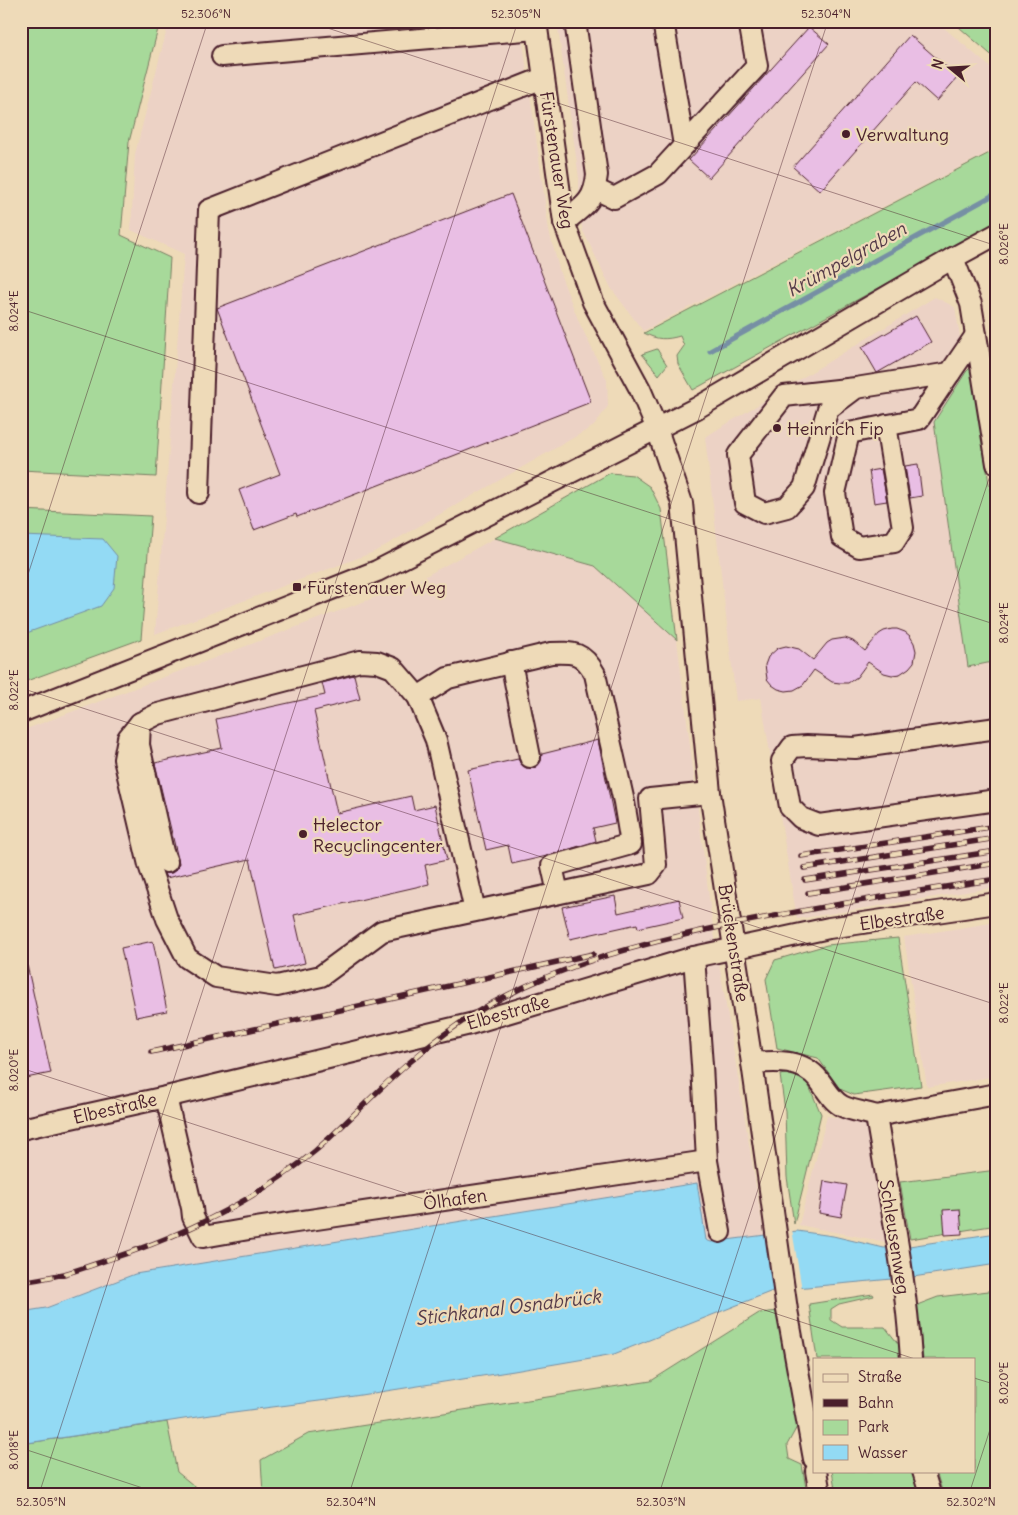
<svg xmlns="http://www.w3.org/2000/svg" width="1018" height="1515" viewBox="0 0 1018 1515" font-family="Delius,sans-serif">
  <rect width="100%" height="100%" fill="#eedab8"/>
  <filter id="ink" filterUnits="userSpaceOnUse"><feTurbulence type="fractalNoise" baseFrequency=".02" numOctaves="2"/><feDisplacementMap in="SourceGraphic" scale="10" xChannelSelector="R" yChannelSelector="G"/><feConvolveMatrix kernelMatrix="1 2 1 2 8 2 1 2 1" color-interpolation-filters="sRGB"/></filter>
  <g filter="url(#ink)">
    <g fill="#ecd2c5">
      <polygon points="169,21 520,21 549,231 561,276 579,322 607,380 608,406 594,426 374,552 155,634 184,254 131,230 135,154"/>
      <polygon points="557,21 936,21 997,73 997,148 643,331 611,288 583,231 579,211 579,178"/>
      <polygon points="935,297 955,307 966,372 934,422 969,667 997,661 997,887 797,919 761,698 736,701 705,437"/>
      <polygon points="495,538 595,566 677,640 711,914 764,1235 711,1242 706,1240 696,1183 135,1274 46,1308 21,1312 21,731 413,583"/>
      <polygon points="997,922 997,1076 927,1087 904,937"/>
      <polygon points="827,1116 868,1124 886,1242 799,1225"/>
    </g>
    <g fill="#a7d99a" stroke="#787c62">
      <polygon points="21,21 160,21 129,142 121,235 170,258 156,477 21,470"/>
      <polygon points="952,21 997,21 997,60"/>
      <path d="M997 149V223L693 390 678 364 677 356 684 346 680 336C666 340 657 340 644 333Z"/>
      <polygon points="657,349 667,365 659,375 642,354"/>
      <polygon points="971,367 997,535 997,597 992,604 997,646 997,661 968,667 934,422 966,372"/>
      <polygon points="610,473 633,475 650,487 661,509 677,640 595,566 495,538"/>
      <polygon points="21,510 151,516 141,639 21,683"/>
      <polygon points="898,938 921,1086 854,1095 840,1089 818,1058 777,1048 766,979 775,960 827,945"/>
      <polygon points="790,1073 801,1077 809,1086 821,1114 794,1224 787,1177 785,1111 780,1075"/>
      <polygon points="997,1170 997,1225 910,1239 900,1182"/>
      <polygon points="997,1290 997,1494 943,1494 936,1471 974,1471 974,1359 923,1359 917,1305 938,1297"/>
      <polygon points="873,1294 874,1296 839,1304 831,1309 831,1320 842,1327 885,1327 900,1346 901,1359 817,1359 809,1304"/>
      <polygon points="779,1311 798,1425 787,1445 789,1459 802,1465 807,1494 263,1494 261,1460 308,1434 651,1381 759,1313"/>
      <polygon points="167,1422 177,1472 204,1494 21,1494 21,1444"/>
      <polygon points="832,1471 916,1471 922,1494 836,1494"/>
    </g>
    <g fill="#93daf4" stroke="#768fa4">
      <polygon points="21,536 103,539 117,556 114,588 101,606 21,635"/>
      <polygon points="697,1183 706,1240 711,1242 797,1231 833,1236 884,1248 909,1246 997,1233 997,1264 913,1277 775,1290 614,1354 514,1371 335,1399 210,1415 21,1444 21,1312 46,1308 135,1274"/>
    </g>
    <polygon fill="#eedab8" points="792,1229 802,1290 776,1292 766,1232"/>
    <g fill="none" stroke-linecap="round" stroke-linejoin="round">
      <polyline stroke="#768fa4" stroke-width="5" points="710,351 997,193"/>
    </g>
    <g fill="#e9bee4" stroke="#4a1f2b">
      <polygon points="809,27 829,44 709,178 689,160"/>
      <polygon points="910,35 958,77 937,101 916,82 820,191 793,167"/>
      <polygon points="511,194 591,402 297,517 296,514 254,530 239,490 280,474 217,308"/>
      <polygon points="916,316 931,342 877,373 862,347"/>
      <polygon points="918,464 922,496 910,498 905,466"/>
      <polygon points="881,469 887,501 874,503 869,471"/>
      <polygon points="892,629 897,629 905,632 910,636 914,643 916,651 914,662 909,668 900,674 892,675 884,673 868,662 857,677 848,683 840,683 832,682 814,670 803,685 794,690 786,691 778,689 772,685 767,679 765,665 768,657 778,648 786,646 799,649 813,660 827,643 832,640 845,638 853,641 865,651 879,634 884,631"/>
      <polygon points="354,675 360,699 314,711 337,813 411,796 414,810 435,805 447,860 425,865 429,884 294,915 305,963 275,970 250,859 166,878 164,873 172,873 177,869 179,863 155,763 222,748 216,719 325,695 322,683"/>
      <polygon points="598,740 615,823 593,828 596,841 547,856 512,864 508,845 486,850 468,770 518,759 521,764 526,768 533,768 537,766 541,761 542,754"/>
      <polygon points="615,896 618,913 679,899 683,918 638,928 637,924 570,939 562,907"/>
      <polygon points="153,941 167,1011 136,1017 121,948"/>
      <polygon points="27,965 51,1073 21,1079 21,966"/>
      <polygon points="824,1181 847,1185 841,1217 819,1213"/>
      <polygon points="960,1209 962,1234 945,1235 943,1210"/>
    </g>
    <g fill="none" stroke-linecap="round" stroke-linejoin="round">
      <g stroke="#4a1f2b" stroke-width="24">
        <g id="minor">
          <polyline points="536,21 564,222 593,302 640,389 657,429 682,503 710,793 752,1063 787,1310 814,1459"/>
          <polyline points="663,21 684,145"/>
          <polyline points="222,56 537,29"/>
          <polyline points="595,189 614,198 658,174 757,66 749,21"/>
          <path d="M564 222C584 206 594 202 597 175L575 21"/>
          <polyline points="953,258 971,304 997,464"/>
          <polyline points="856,388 828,409 804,488 787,507 764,513 745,503 738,455 784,396 856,388 950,373 976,335"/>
          <polyline points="886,425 903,528 894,542 859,547 842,537 835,493 849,433 919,419 950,373"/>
          <polyline points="199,493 209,210 543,78"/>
          <polyline points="511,662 530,757"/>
          <path d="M418 697 448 678 551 653C574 652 583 652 595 674L624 802 631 844 552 866 558 893"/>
          <polyline points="21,712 377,571 697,408 953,258 997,234"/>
          <polyline points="140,723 139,745 163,852 167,862"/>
          <polyline points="997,728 855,748 807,746 792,747 782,761 790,807 801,818 819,825 997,800"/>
          <polyline points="475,911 436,740 418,697 393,668 377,662 360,661 158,714 140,723 128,738 124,759 149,865 167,919 187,958 216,977 277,986 321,976 382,931 649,874 656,865 650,799 710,793"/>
          <polyline points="694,957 702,1065 707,1161 720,1232"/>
          <path d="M752 1063C776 1061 803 1059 819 1080 826 1089 832 1101 842 1106 852 1111 865 1112 876 1116"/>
          <polyline points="166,1097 192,1208 193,1217 203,1237 249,1229 707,1161"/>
          <polyline points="21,1129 166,1097 470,1024 694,957 829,928 997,903"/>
          <path d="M911 1359C906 1277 889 1196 876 1116L997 1094"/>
          <polyline points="816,1471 820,1494"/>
          <polyline points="923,1471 930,1494"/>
        </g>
      </g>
      <use href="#minor" stroke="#eedab8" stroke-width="20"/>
      <g stroke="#4a1f2b" stroke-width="5.5">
        <g id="rail">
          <polyline points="801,856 997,826"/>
          <polyline points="804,868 997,838"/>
          <polyline points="805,880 997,851"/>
          <polyline points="808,893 997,863"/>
          <polyline points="151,1052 593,954"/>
          <path d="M21 1282C35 1280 50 1277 64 1274 79 1270 95 1264 110 1259 184 1235 255 1201 315 1151 348 1122 377 1090 410 1062 434 1041 461 1021 489 1005 561 964 644 943 724 926 815 907 906 893 997 879"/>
        </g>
      </g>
      <use href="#rail" stroke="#eedab8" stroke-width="4" stroke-dasharray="11" stroke-linecap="butt"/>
    </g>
  </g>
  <path fill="none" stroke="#4a1f2b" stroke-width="1" stroke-opacity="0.45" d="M306 21 997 246M21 309 997 625M21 596 208 21M21 688 997 1005M21 1068 915 1359M974 1378 997 1385M21 1448 161 1494M39 1494 518 21M349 1494 828 21M659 1494 997 454M969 1494 997 1408"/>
  <g fill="#4a1f2b" stroke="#eedab8" stroke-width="2">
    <circle cx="846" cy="134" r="5"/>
    <circle cx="777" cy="428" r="5"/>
    <rect x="292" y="582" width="10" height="10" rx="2.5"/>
    <circle cx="303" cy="834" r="5"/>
  </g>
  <g text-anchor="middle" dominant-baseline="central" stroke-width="4.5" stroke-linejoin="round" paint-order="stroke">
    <g font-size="18" fill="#4a1f2b" stroke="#eedab8" text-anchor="start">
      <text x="856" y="134">Verwaltung</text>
      <text x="787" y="428">Heinrich Fip</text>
      <text x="307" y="587">Fürstenauer Weg</text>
      <text x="313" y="824">Helector<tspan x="313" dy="21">Recyclingcenter</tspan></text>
    </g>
    <g font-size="18" fill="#4a1f2b" stroke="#eedab8">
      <text transform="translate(557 160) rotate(81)">Fürstenauer Weg</text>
      <text transform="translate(902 918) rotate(-8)">Elbestraße</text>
      <text transform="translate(734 943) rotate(81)">Brückenstraße</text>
      <text transform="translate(508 1012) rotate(-16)">Elbestraße</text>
      <text transform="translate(115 1108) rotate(-13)">Elbestraße</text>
      <text transform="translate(455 1199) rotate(-8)">Ölhafen</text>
      <text transform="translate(895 1237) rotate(81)">Schleusenweg</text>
    </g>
    <g font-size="19" font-style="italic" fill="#553b49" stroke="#eedab8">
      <text transform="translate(846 259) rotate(-29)">Krümpelgraben</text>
      <text transform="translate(508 1307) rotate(-7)">Stichkanal Osnabrück</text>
    </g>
  </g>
  <rect width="1018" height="1515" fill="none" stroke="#eedab8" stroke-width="55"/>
  <rect x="813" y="1358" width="162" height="115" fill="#eedab8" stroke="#ac8f80"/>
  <rect x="823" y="1374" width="25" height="8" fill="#eedab8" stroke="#ac8f80"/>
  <text x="858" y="1382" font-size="15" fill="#4a1f2b">Straße</text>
  <rect x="823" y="1399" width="25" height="8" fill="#4a1f2b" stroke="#ac8f80"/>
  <text x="858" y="1408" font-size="15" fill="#4a1f2b">Bahn</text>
  <rect x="823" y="1420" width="25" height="15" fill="#a7d99a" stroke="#ac8f80"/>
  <text x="858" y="1432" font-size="15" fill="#4a1f2b">Park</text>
  <rect x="823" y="1445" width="25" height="15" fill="#93daf4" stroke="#ac8f80"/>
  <text x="858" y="1458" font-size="15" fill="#4a1f2b">Wasser</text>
  <g transform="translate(950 68) rotate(288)" stroke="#eedab8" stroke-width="4" paint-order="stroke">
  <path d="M0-4L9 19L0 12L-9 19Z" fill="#4a1f2b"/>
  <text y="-8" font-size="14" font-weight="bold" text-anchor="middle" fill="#4a1f2b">N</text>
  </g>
  <rect x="28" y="28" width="962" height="1460" fill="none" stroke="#4a1f2b" stroke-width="2"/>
  <g font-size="12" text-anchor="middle" fill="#4a1f2b">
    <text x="206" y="18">52.306°N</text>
    <text x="516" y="18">52.305°N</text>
    <text x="826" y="18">52.304°N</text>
    <text transform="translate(1004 244) rotate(-90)" y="4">8.026°E</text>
    <text transform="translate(14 311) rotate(-90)" y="4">8.024°E</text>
    <text transform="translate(1004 623) rotate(-90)" y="4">8.024°E</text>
    <text transform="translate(14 690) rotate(-90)" y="4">8.022°E</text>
    <text transform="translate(1004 1003) rotate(-90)" y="4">8.022°E</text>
    <text transform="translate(14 1070) rotate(-90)" y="4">8.020°E</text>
    <text transform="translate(1004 1383) rotate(-90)" y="4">8.020°E</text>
    <text transform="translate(14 1450) rotate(-90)" y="4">8.018°E</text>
    <text x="41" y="1506">52.305°N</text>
    <text x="351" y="1506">52.304°N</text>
    <text x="661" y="1506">52.303°N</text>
    <text x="971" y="1506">52.302°N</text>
  </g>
</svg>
